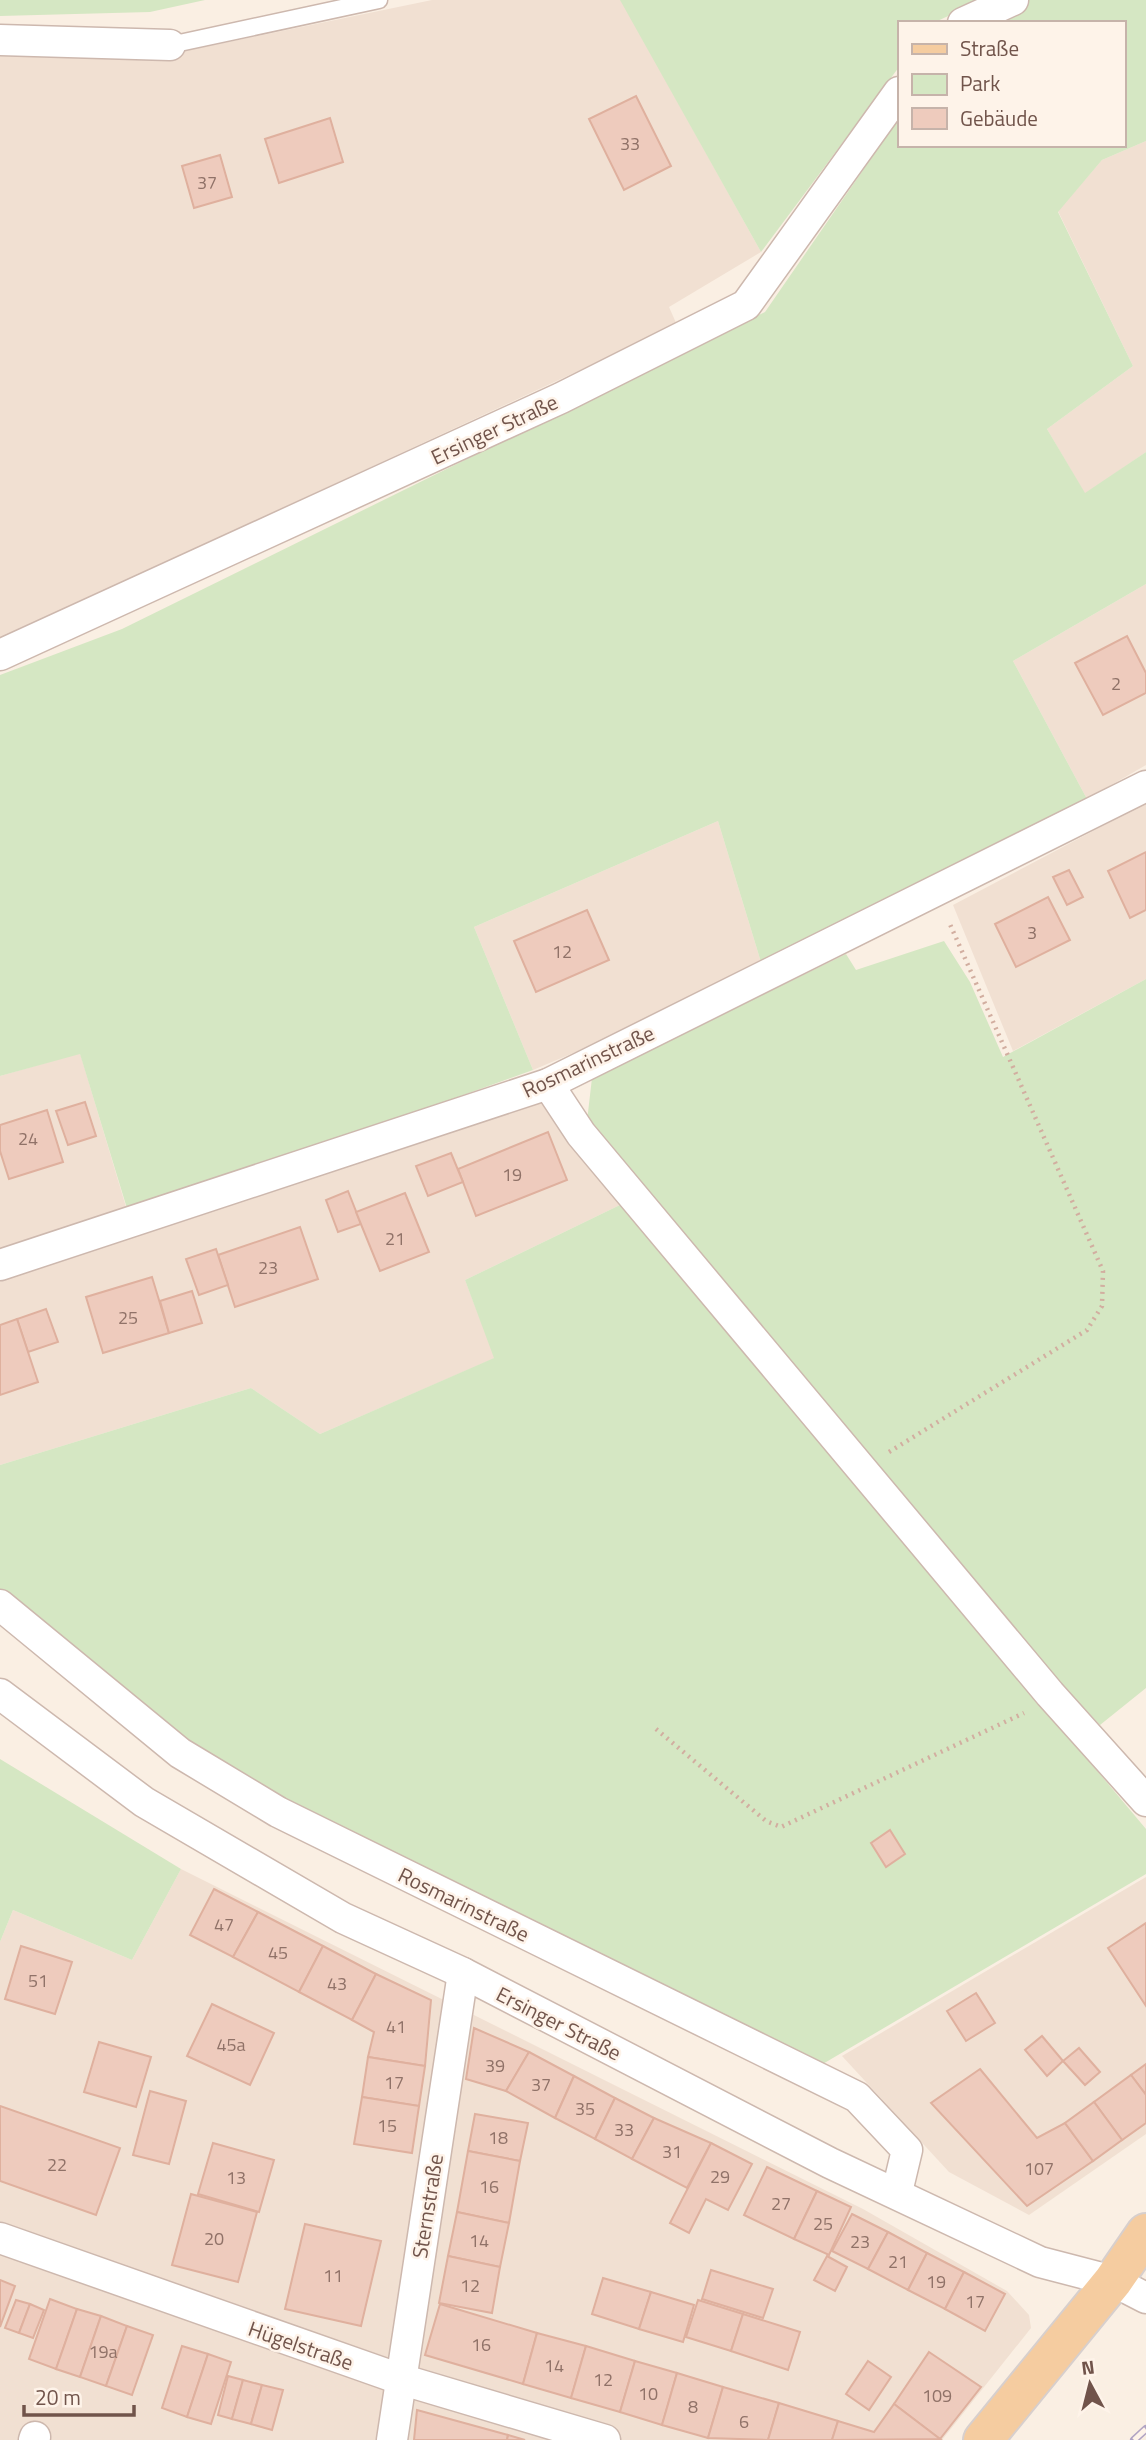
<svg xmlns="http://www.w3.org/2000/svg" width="1146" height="2440" viewBox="0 0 1146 2440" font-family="'Titillium Web',sans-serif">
  <rect width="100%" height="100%" fill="#faefe3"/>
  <g fill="#f1e0d2">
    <polygon points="432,0 621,0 761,252 669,307 677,325 0,639 0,50 175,53"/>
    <polygon points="1146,141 1146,452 1085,494 1047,429 1133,366 1058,211 1102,160"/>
    <polygon points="1146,584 1146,765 1087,799 1013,661"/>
    <polygon points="1146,803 1146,979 1013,1051 953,905"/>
    <polygon points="718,821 764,972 533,1070 474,927"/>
    <polygon points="80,1053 135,1237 542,1101 575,1150 622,1204 465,1280 495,1358 320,1434 251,1388 0,1465 0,1076"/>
    <polygon points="181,1869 863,2209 1007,2291 1029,2315 1031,2328 942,2440 0,2440 0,1942 13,1910 132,1960"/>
    <polygon points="1146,1877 1146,2134 1029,2215 949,2172 842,2056"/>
  </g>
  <g fill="#d5e7c3">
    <polygon points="0,0 205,0 150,12 0,16"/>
    <polygon points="620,0 983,0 933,23 899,23 899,67 761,252"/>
    <polygon points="1028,0 1146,0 1146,141 1102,160 1058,212 1133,366 1047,429 1085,493 1146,452 1146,584 1013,661 1087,799 764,972 718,821 474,927 533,1070 129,1215 80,1054 0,1076 0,675 122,629 765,312 899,118 899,145 1123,145 1123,23 978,23"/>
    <polygon points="944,941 970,982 1003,1057 1146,979 1146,1688 1100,1725 956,1573 587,1121 592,1078 846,954 856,970"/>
    <polygon points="622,1204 1146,1829 1146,1874 821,2065 298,1814 190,1750 0,1596 0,1465 251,1388 320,1434 494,1358 465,1280"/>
    <polygon points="0,1759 181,1869 132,1960 13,1910 0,1942"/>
  </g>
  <g fill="#eecbbd" stroke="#dfb09e" stroke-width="2">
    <polygon points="636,96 671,166 624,190 589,119"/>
    <polygon points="330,118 343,162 279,183 265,139"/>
    <polygon points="220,155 232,197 194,208 182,166"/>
    <polygon points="1127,636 1146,673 1146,693 1103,715 1075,663"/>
    <polygon points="1146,852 1146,910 1130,918 1108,871"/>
    <polygon points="1069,870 1083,897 1067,905 1053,877"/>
    <polygon points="1048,897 1070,940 1016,967 995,924"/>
    <polygon points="587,910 609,960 536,992 514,941"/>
    <polygon points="85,1102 96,1136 68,1145 56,1111"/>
    <polygon points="47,1110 63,1162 9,1179 0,1151 0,1125"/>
    <polygon points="548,1132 567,1180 476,1216 458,1169"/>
    <polygon points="451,1153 463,1182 428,1196 416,1166"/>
    <polygon points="348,1191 361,1224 338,1232 326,1200"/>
    <polygon points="405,1193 429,1252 380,1271 356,1212"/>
    <polygon points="300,1227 318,1279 235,1307 218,1255"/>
    <polygon points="216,1249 228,1285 199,1295 186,1259"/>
    <polygon points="152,1277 169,1333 103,1353 86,1297"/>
    <polygon points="192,1291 202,1323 169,1333 160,1301"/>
    <polygon points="46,1309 58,1342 28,1352 17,1319"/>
    <polygon points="17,1319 38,1382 0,1395 0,1325"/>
    <polygon points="890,1830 905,1854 886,1867 871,1843"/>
    <polygon points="214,1889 258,1912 233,1957 190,1935"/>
    <polygon points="258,1912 323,1946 299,1992 233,1957"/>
    <polygon points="1146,1923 1146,2006 1108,1948"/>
    <polygon points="21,1946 72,1962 55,2014 5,1999"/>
    <polygon points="323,1946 376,1974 352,2020 299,1992"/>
    <polygon points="376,1974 431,2000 425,2066 368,2057 374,2032 352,2020"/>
    <polygon points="976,1993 995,2023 966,2041 947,2011"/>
    <polygon points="212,2004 274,2033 250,2085 187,2056"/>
    <polygon points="474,2028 529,2052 506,2091 466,2079"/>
    <polygon points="1042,2036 1063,2061 1047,2076 1025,2050"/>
    <polygon points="99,2042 151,2057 136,2107 84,2092"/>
    <polygon points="1079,2048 1100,2072 1085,2085 1063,2061"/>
    <polygon points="529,2052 574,2076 555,2118 506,2091"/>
    <polygon points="368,2057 425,2066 419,2106 362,2097"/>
    <polygon points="1146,2064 1146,2095 1131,2075"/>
    <polygon points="980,2069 1037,2138 1065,2123 1093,2161 1027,2206 931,2103"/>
    <polygon points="1131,2075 1146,2095 1146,2123 1122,2140 1094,2102"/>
    <polygon points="574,2076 615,2098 595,2139 555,2118"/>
    <polygon points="150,2091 186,2101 169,2164 133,2155"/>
    <polygon points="362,2097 419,2106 412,2153 354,2144"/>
    <polygon points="615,2098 654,2118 632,2159 595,2139"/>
    <polygon points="1094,2102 1122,2140 1093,2161 1065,2123"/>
    <polygon points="0,2106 120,2148 96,2215 0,2181"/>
    <polygon points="475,2114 528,2123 520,2161 468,2151"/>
    <polygon points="654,2118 711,2143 687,2188 632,2159"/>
    <polygon points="213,2143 274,2160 259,2212 198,2194"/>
    <polygon points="711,2143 752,2164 728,2210 706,2199 689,2233 670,2223"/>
    <polygon points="468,2151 520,2161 509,2223 457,2212"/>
    <polygon points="767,2167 817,2191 794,2239 744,2215"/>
    <polygon points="817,2191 851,2207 829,2255 794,2239"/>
    <polygon points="191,2194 257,2212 238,2282 172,2265"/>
    <polygon points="457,2212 509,2223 500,2267 448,2256"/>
    <polygon points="852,2214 888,2232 868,2269 832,2251"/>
    <polygon points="305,2224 381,2241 361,2326 285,2309"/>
    <polygon points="888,2232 927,2253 908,2290 868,2269"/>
    <polygon points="927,2253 964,2272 945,2309 908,2290"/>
    <polygon points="448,2256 500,2267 492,2313 439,2303"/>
    <polygon points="827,2256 847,2267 835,2291 814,2280"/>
    <polygon points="711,2270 773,2289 763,2318 702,2299"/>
    <polygon points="964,2272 1005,2294 985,2331 945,2309"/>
    <polygon points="603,2278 651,2292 639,2329 592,2314"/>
    <polygon points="0,2280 15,2286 0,2327"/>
    <polygon points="651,2292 694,2305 683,2342 639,2329"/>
    <polygon points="50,2299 77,2309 56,2369 29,2359"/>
    <polygon points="16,2300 30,2304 19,2333 5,2328"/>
    <polygon points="698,2300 743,2314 731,2351 686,2337"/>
    <polygon points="30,2304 44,2310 33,2338 19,2333"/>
    <polygon points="440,2304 537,2333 523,2384 425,2355"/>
    <polygon points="77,2309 101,2316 80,2377 56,2369"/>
    <polygon points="743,2314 800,2332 788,2370 731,2351"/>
    <polygon points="101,2316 127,2326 106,2386 80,2377"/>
    <polygon points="127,2326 153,2335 132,2395 106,2386"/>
    <polygon points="537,2333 586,2346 571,2398 523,2384"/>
    <polygon points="182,2346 208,2354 187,2417 162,2408"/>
    <polygon points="586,2346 635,2361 620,2412 571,2398"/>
    <polygon points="929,2352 981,2387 940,2439 894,2404"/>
    <polygon points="208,2354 231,2362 211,2424 187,2417"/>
    <polygon points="635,2361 677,2373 662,2425 620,2412"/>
    <polygon points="868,2361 891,2377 869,2410 846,2394"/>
    <polygon points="677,2373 723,2387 708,2438 662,2425"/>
    <polygon points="228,2376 243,2380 232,2419 218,2415"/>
    <polygon points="243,2380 262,2385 251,2424 232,2419"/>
    <polygon points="262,2385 283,2390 272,2430 251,2424"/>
    <polygon points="723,2387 779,2403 768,2440 708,2438"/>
    <polygon points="779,2403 838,2421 832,2440 768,2440"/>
    <polygon points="894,2404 940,2439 832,2440 838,2421 874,2432"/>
    <polygon points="417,2410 508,2435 507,2440 414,2440"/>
    <polygon points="508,2435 525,2440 507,2440"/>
  </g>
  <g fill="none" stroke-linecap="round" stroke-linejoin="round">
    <g stroke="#cdb8ae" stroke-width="19">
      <polyline id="lane" points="170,45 379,0"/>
    </g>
    <g stroke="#cdb8ae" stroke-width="33">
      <g id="street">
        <polyline points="963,23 1013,0"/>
        <polyline points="0,40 170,45"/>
        <polyline points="0,655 561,398 746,305 899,92"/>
        <polyline points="548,1084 581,1134 1050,1694 1146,1801"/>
        <polyline points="0,1265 548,1084 1146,786"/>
        <polyline points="0,1605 180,1753 278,1812 857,2097 907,2150 897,2192"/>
        <polyline points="0,1694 144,1802 343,1918 463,1973 830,2163 1040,2262 1113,2281 1146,2298"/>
        <polyline points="0,2238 400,2379 605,2440"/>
        <polyline points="34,2440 35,2437"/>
        <polyline points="392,2440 463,1973"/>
      </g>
    </g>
    <g stroke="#d7cfcd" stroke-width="42">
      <polyline id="primary" points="983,2440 1113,2281 1146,2233"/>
    </g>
    <g stroke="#d2aea0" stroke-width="4.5" stroke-dasharray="2 5" stroke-linecap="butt">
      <polyline points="889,1452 1087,1330 1102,1306 1103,1271 949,922"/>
      <polyline points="656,1729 766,1821 781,1827 1024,1713"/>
    </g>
    <use href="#lane" stroke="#fff" stroke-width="16"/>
    <use href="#street" stroke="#fff" stroke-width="30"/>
    <use href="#primary" stroke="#f5cca0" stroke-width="38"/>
    <g stroke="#b0a3c3" stroke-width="8">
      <polyline id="rail" points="1134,2440 1146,2429"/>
    </g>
    <use href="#rail" stroke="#fef3e9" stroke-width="5" stroke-dasharray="16" stroke-linecap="butt"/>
  </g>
  <g text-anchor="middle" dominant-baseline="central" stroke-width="5" stroke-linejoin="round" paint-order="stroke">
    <g font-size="18" fill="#907268">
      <text x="630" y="143">33</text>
      <text x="207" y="182">37</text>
      <text x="1116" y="683">2</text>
      <text x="1032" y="932">3</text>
      <text x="562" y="951">12</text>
      <text x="28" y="1138">24</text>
      <text x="512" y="1174">19</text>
      <text x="395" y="1238">21</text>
      <text x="268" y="1267">23</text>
      <text x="128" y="1317">25</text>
      <text x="224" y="1924">47</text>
      <text x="278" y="1952">45</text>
      <text x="38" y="1980">51</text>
      <text x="337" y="1983">43</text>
      <text x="396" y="2026">41</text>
      <text x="231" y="2044">45a</text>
      <text x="495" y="2065">39</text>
      <text x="394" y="2082">17</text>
      <text x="541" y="2084">37</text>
      <text x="585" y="2108">35</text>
      <text x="387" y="2125">15</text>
      <text x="624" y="2129">33</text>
      <text x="498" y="2137">18</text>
      <text x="672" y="2151">31</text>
      <text x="57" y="2164">22</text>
      <text x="1039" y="2168">107</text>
      <text x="720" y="2176">29</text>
      <text x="236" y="2177">13</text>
      <text x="489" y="2186">16</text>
      <text x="781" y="2203">27</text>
      <text x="823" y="2223">25</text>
      <text x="214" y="2238">20</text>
      <text x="479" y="2240">14</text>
      <text x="860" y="2241">23</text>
      <text x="898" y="2261">21</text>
      <text x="333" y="2275">11</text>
      <text x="936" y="2281">19</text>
      <text x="470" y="2285">12</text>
      <text x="975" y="2301">17</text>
      <text x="481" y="2344">16</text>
      <text x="103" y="2351">19a</text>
      <text x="554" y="2365">14</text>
      <text x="603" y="2379">12</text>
      <text x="648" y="2393">10</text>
      <text x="937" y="2395">109</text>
      <text x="693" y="2406">8</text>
      <text x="744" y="2421">6</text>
    </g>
    <g font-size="21" fill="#71544b" stroke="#fef3e9">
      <text transform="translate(494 429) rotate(-25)">Ersinger Straße</text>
      <text transform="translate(588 1061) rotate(-25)">Rosmarinstraße</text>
      <text transform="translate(464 1904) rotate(26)">Rosmarinstraße</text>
      <text transform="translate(559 2023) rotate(27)">Ersinger Straße</text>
      <text transform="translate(427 2206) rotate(-81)">Sternstraße</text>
      <text transform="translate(301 2345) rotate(19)">Hügelstraße</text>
    </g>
  </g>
  <rect x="898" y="21" width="228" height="126" fill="#fef3e9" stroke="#c6b3aa" stroke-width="2"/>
  <rect x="912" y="44" width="35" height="10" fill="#f5cca0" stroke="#c6b3aa" stroke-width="2"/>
  <text x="960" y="56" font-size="21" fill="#71544b">Straße</text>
  <rect x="912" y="74" width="35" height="21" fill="#d5e7c3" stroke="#c6b3aa" stroke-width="2"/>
  <text x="960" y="91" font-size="21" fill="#71544b">Park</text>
  <rect x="912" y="108" width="35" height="21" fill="#eecbbd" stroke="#c6b3aa" stroke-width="2"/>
  <text x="960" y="126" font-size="21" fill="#71544b">Gebäude</text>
  <g transform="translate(1090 2384) rotate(353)" stroke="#fef3e9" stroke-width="5" paint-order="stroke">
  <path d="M0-5L12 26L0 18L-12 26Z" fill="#71544b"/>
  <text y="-10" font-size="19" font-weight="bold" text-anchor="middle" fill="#71544b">N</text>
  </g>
  <path d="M24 2405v10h110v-10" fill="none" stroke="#71544b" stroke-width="3.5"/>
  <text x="35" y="2405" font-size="21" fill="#71544b" stroke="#fef3e9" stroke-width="5" paint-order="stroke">20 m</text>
</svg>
